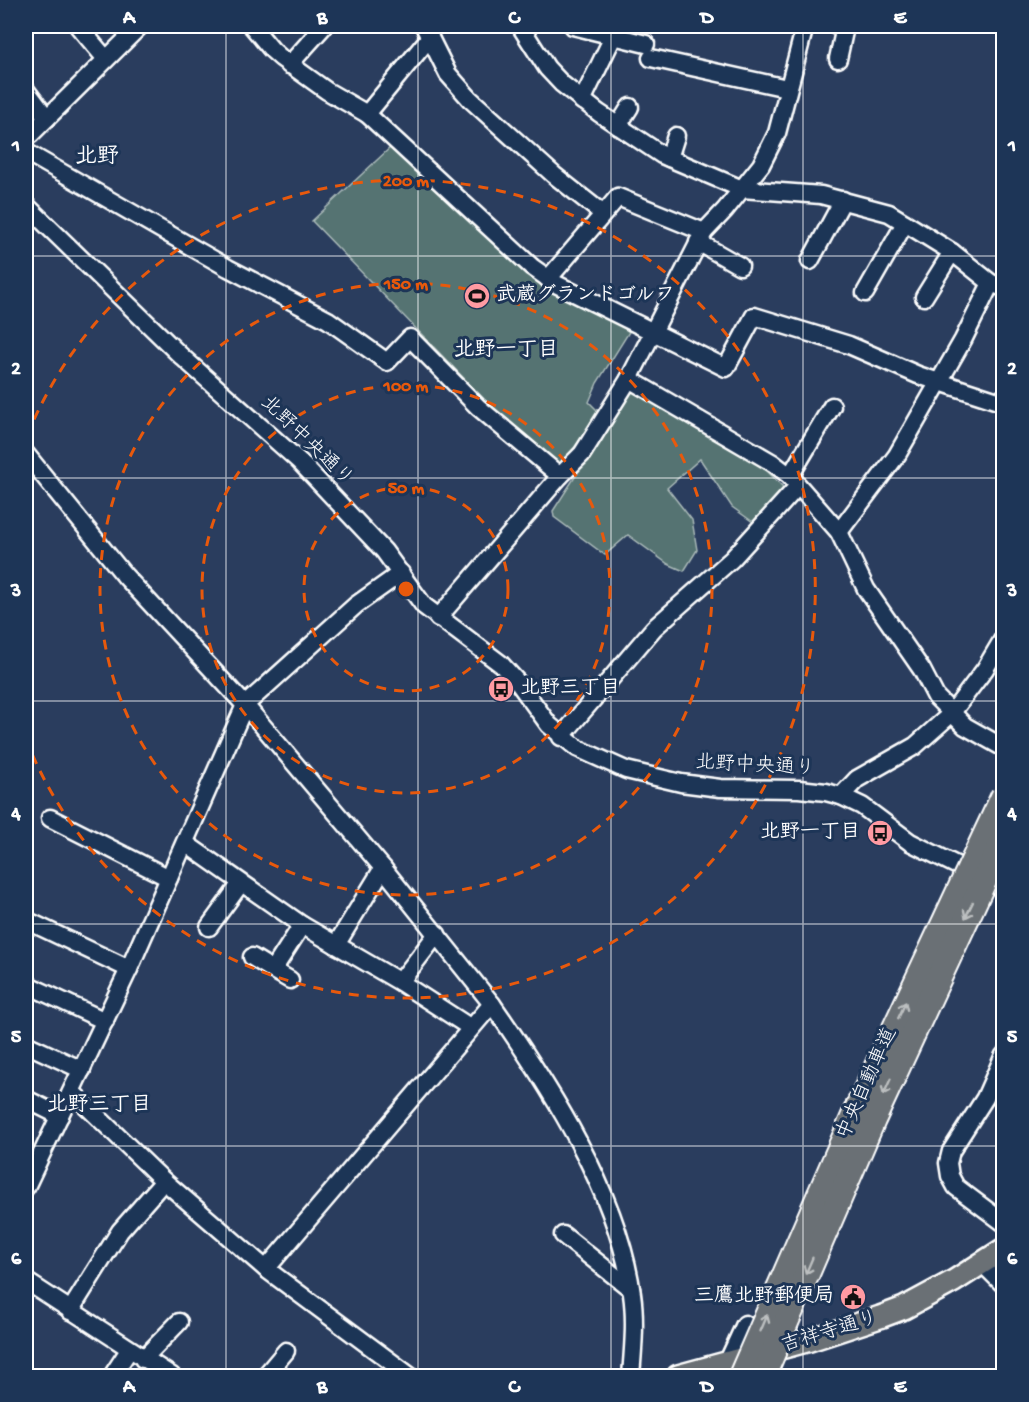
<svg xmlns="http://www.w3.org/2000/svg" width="1029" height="1402" viewBox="0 0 1029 1402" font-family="'Gochi Hand','Klee One',sans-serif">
  <rect width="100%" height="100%" fill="#2a3d5e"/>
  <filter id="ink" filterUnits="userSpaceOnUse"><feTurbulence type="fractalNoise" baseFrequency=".0167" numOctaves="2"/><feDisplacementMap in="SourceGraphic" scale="12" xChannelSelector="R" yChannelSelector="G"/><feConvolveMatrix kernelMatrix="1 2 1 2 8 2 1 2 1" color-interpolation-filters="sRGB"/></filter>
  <g filter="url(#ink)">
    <g fill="#547372" stroke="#aab9b8" stroke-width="1.5">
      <polygon points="392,146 539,282 601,310 629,332 597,383 589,402 601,414 558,468 484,399 312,221"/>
      <polygon points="633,387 748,452 784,488 753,522 732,507 700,459 667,488 692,520 697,550 684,571 668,564 628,535 605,555 554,517 553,511"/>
    </g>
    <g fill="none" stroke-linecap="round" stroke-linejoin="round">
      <g stroke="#fff" stroke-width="21">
        <g id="minor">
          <polyline points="78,26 106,59"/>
          <polyline points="252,26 272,50 281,58 327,91 367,114 532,267 556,284 726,368 754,316 849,345 918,375 1004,403"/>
          <polyline points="424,26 448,74 470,99 554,175 602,213"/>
          <polyline points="522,26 522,29 547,68 562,84 599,113 662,155 742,189 821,195 889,213 952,252 991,283 1004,288"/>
          <polyline points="573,26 646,44"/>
          <polyline points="836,26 845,27 838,59"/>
          <polyline points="651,58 787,88"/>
          <polyline points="289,65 324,26"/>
          <polyline points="26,90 47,118"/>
          <polyline points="582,101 613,37"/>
          <polyline points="367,114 430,37"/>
          <polyline points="618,126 630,107"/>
          <polyline points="30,135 140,26"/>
          <polyline points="26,152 228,268 328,320 387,362 410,338 478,407 560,476 438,618"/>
          <polyline points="669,158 676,136"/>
          <polyline points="26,205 180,355 299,461 384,551 424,606 501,664 520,685 549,725 577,748 626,770 681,783 720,788 799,789 826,792 841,796 862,806 910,842 1004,889"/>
          <polyline points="698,242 740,266"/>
          <polyline points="810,261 843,200"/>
          <polyline points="548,279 618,197 704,232"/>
          <polyline points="865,293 905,223"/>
          <polyline points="924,297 952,252"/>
          <polyline points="629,379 704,232 725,210 761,165 777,133 805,26"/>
          <polyline points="26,454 125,576 245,705 129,969 26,1187"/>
          <polyline points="560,476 582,454 629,379 773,463 790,476 839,532 866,589 922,670 936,697 965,726 1004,748"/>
          <polyline points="790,476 832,406"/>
          <polyline points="839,532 897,455 963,340 991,283"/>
          <polyline points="401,573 356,605 245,705 383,868 492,1004"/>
          <polyline points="561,737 654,628 732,559 798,486"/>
          <polyline points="841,796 857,779 915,746 951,714 985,669 1004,637"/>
          <polyline points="50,818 169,878"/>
          <polyline points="185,843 302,925 400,982 471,1028"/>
          <polyline points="26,920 129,969"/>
          <polyline points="209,927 241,883"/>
          <polyline points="336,945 383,868"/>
          <polyline points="252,957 273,970 302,925"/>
          <polyline points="273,970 290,980"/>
          <polyline points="400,982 437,934"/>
          <polyline points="26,984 105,1021"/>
          <polyline points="26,1044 82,1070"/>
          <polyline points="1004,1055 985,1098 951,1151 948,1163 950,1176 956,1187 1004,1223"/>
          <polyline points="72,1092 164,1181 266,1269 410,1376"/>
          <polyline points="26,1099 60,1116"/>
          <polyline points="563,1235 631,1289"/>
          <polyline points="983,1264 1004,1285"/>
          <path d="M266 1269 492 1004C550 1087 618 1192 632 1294 636 1321 633 1350 631 1376"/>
          <polyline points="26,1281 172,1376"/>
          <polyline points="70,1311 120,1231 164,1181"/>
          <polyline points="143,1359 179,1322"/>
          <polyline points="112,1376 129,1350"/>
          <polyline points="265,1376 286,1351"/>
          <polyline points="721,1376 745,1324"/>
        </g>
      </g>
      <g stroke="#fff" stroke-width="26">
        <polyline id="major" points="678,1376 810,1340 880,1317 904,1308 954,1281 1004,1249"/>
      </g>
      <use href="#minor" stroke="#1d3557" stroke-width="16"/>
      <use href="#major" stroke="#6a7074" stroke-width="21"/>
      <g stroke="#fff" stroke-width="28" stroke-linecap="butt">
        <g id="highway-bridge">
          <polyline points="741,1376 856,1111 1004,795"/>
          <polyline points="763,1376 873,1120 1004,838"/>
        </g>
      </g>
      <use href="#highway-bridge" stroke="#6a7074" stroke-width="24"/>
    </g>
    <defs><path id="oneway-shaft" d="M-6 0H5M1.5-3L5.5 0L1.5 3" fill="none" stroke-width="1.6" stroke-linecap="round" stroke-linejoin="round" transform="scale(1.5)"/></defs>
    <g stroke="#bcbfc0">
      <use href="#oneway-shaft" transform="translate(969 910) rotate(116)"/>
      <use href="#oneway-shaft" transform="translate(902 1010) rotate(-65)"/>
      <use href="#oneway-shaft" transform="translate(887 1087) rotate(114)"/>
      <use href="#oneway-shaft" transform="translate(809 1266) rotate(113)"/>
      <use href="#oneway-shaft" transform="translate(764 1323) rotate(-67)"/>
    </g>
  </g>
  <path fill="none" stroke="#fff" stroke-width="1.5" stroke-opacity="0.55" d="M226 26V1376M418 26V1376M611 26V1376M803 26V1376M26 256H1004M26 478H1004M26 701H1004M26 924H1004M26 1146H1004"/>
  <g fill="none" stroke="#e8590c" stroke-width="3" stroke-dasharray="10 8">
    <circle cx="406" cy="589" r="102"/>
    <circle cx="406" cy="589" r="204"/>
    <circle cx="406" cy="589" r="306"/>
    <path d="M27 436A409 409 0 1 1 27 742"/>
  </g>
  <defs>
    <g id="stadium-disc" transform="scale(1.35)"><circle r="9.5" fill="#ff9aa2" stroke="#1d3557"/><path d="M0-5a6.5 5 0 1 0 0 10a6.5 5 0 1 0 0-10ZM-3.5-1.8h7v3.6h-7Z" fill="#111"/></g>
    <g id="bus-disc" transform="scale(1.35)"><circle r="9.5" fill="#ff9aa2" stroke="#1d3557"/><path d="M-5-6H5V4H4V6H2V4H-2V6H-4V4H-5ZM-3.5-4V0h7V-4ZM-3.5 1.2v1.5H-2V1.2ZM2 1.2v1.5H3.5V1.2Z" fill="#111"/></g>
    <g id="civic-disc" transform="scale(1.35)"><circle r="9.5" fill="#ff9aa2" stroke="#1d3557"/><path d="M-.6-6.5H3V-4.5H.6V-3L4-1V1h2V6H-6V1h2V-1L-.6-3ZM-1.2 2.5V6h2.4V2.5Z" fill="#111"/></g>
  </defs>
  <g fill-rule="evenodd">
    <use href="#stadium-disc" x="477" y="296"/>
    <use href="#bus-disc" x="501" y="689"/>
    <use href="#bus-disc" x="880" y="833"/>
    <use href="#civic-disc" x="853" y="1297"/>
  </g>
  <g text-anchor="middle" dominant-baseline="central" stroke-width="6" stroke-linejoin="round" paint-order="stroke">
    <g font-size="20" font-weight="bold" fill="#fff" stroke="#1d3557" text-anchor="start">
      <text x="496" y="296">武蔵グランドゴルフ</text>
      <text x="520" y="689">北野三丁目</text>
      <text x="860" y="833" text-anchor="end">北野一丁目</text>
      <text x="834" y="1297" text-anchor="end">三鷹北野郵便局</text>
    </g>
    <g font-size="20" fill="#fff" stroke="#1d3557">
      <text transform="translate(306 442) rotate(44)">北野中央通り</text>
      <text transform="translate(755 767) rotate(3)">北野中央通り</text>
      <text transform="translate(868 1084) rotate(-66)">中央自動車道</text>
      <text transform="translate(830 1333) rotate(-17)">吉祥寺通り</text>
    </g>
    <g font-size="21" font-weight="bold" fill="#fff" stroke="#1d3557">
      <text x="506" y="351">北野一丁目</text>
      <text x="99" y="1106">北野三丁目</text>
    </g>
    <g font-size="22" font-weight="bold" fill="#fff" stroke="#1d3557">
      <text x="97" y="158">北野</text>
    </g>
  </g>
  <circle cx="406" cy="589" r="9" fill="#e8590c" stroke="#1d3557" stroke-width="3"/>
  <g font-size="18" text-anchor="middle" font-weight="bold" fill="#e8590c" stroke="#1d3557" stroke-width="6" stroke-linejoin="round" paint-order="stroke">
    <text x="406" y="186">200 m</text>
    <text x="406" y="289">150 m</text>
    <text x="406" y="391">100 m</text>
    <text x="406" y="493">50 m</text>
  </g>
  <rect width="1029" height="1402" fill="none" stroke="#1d3557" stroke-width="66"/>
  <rect x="33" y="33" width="963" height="1336" fill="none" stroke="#fff" stroke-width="2"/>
  <g font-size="20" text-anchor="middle" font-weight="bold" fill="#fff">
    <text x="129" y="23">A</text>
    <text x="322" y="23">B</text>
    <text x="514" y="23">C</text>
    <text x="707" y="23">D</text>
    <text x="900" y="23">E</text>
    <text x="16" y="151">1</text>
    <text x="1012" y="151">1</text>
    <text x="16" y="374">2</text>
    <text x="1012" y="374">2</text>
    <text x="16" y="596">3</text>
    <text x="1012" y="596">3</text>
    <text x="16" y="819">4</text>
    <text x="1012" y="819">4</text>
    <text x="16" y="1042">5</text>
    <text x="1012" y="1042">5</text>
    <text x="16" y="1264">6</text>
    <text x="1012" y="1264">6</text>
    <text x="129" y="1392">A</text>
    <text x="322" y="1392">B</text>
    <text x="514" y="1392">C</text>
    <text x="707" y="1392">D</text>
    <text x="900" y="1392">E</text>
  </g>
</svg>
